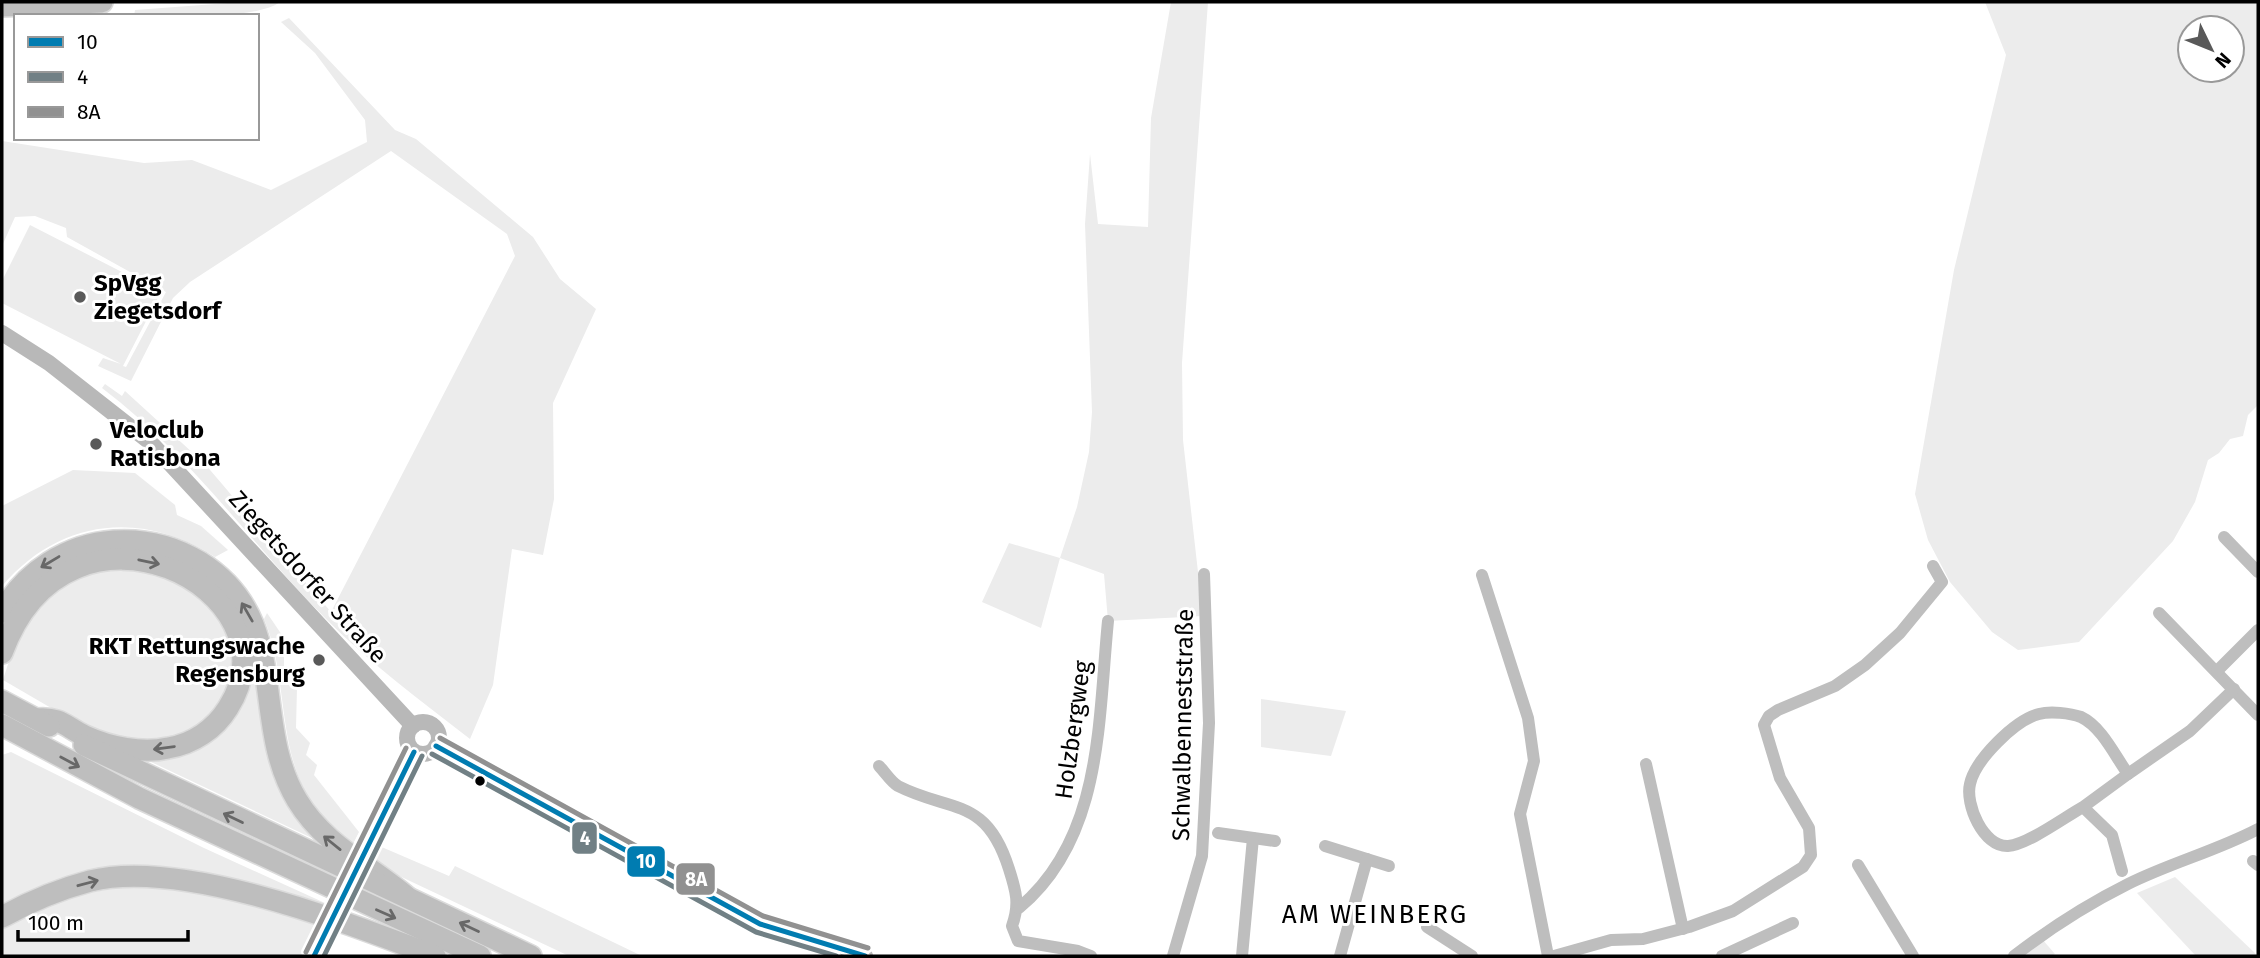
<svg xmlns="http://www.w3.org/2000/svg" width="2260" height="958" viewBox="0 0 2260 958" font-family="'Fira Sans',sans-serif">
  <rect width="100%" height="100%" fill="#fff"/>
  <g fill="#ececec" fill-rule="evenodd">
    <path d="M242 2H280C257 20 165 16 134 16L135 10Z"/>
    <polygon points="1171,2 1208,2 1182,363 1183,440 1203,616 1108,621 1104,574 1060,558 1041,628 982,602 1009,543 1060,558 1077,507 1089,452 1092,412 1085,224 1090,154 1098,224 1148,227 1151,118"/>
    <path d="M1985 2H2258V405L2248 415 2243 436 2230 439 2219 453 2208 460 2195 502 2173 541 2079 642 2018 650 1992 632 1950 582 1928 540 1915 494 1954 270 2006 55ZM2190 28H2232V70H2190Z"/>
    <path d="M289 18 395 130 416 139 533 237 560 279 596 309 553 403 554 499 543 555 512 549 493 685 470 739C421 701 371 664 327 620 248 541 194 458 102 388L105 384 122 396 125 391 205 464 331 612 515 256 507 234 391 151 190 282 173 298 131 381 98 366 103 358 121 364 2 303V281L30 225 161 292 123 366 126 367 166 292 67 237 66 228 35 216 15 217 2 246V141L144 163 192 160 271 190 367 142 365 120 315 53 281 22Z"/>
    <path d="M73 470 135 473 175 505 177 515 201 526 228 550 215 557C141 509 59 519 2 586V506Z"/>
    <path d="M109 567 159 571 197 592 229 633 234 657 233 682 207 724 154 744 89 730 3 680C23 613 43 589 109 567Z"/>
    <path d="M267 613 284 638V668L297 688 296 728 310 743 306 755 317 765 314 775 359 832 352 846C337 832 321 819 311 802 276 746 289 678 264 619Z"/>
    <path d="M246 620 290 806 314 839 149 761C163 759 183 758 196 751 250 722 252 674 246 620Z"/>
    <polygon points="1261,699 1346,711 1331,756 1261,747"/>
    <polygon points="11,752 204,848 325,903 323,908 88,872 25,894 2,907 2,755"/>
    <polygon points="377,845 449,876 455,866 642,956 569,956 393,873 370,859"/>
    <polygon points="2175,877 2258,956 2196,956 2137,893"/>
    <path d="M139 886C205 892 257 904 320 927L307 956H2V926C46 901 88 890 139 886Z"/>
    <polygon points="2042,939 2055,954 2052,956 2023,956"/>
  </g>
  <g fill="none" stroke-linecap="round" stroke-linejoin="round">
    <polyline stroke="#d9d9d9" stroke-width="16" stroke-dasharray="16 8" stroke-linecap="butt" points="325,928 348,882"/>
    <g stroke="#dbdbdb" stroke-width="24">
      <g id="highway">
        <polyline points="2,6 102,2"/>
        <path d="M2 612C25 572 67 544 114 541 144 539 174 546 200 562 293 620 249 720 297 800 324 845 368 864 407 897"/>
        <path d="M2 653C69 470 303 591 228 708 215 729 193 744 168 748 142 754 109 747 85 736 66 727 61 717 37 719"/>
        <polyline points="2,701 49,726"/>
        <polyline points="2,725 139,798 480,956"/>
        <polyline points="84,745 531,956"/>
        <path d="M2 917C29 902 60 889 90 881 182 858 347 923 435 956"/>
      </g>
    </g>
    <g stroke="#bebebe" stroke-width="12">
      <polyline points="2224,537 2258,572"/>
      <polyline points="1482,575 1528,718 1534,761 1520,814 1548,956"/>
      <polyline points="2159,613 2258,715"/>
      <polyline points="2217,671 2258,630"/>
      <polyline points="1646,764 1683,929"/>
      <path d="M879 766C885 772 891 782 898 786 951 813 986 796 1009 869 1016 891 1020 904 1012 926L1018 941 1078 951 1091 956"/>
      <polyline points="2128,774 2190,731 2234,689"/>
      <path d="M2083 807 2128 774C2115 756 2102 727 2081 717 2070 713 2050 711 2039 714 2015 720 1975 760 1970 784 1965 804 1983 847 2008 846 2027 845 2065 817 2083 807L2112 835 2122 871"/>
      <polyline points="1218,833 1275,841"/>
      <polyline points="1325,846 1389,866"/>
      <polyline points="2253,861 2258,865"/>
      <polyline points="1858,865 1913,956"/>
      <path d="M1019 908C1103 838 1098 721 1108 621"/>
      <polyline points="1427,927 1472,956"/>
      <polyline points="1173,956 1202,856 1209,723 1204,574"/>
      <polyline points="1242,956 1253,838"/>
      <polyline points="1340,956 1367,859"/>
      <polyline points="1554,956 1611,940 1643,939 1689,927 1733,911 1803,867 1811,855 1809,828 1780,778 1764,725 1769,716 1778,710 1835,686 1865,665 1900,633 1942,582 1933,566"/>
      <polyline points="1722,956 1793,923"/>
      <path d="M2014 956C2049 929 2088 904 2128 884 2170 863 2216 851 2258 829"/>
    </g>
    <g stroke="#b8b8b8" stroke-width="16">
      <polyline points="2,333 49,363 151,443 413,726"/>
      <circle cx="423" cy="738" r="16"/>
      <polyline points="436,746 760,924 865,956"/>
      <polyline points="362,853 414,752"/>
      <polyline points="314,956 324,930"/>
    </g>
    <use href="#highway" stroke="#bebebe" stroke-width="21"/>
    <g stroke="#fff" stroke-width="10">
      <g id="bus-1">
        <polyline points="436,746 760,924 865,956"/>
        <polyline points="314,956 414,752"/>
      </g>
    </g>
    <g stroke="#fff" stroke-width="10">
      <g id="bus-2">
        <polyline points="432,754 756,932 836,956"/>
        <polyline points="324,956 422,756"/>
      </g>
    </g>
    <g stroke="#fff" stroke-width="10">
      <g id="bus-3">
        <polyline points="440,738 763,916 868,948"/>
        <polyline points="306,952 406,748"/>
      </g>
    </g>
    <use href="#bus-1" stroke="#007cb1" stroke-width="5"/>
    <use href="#bus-2" stroke="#718085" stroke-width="5"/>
    <use href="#bus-3" stroke="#919191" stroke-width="5"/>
  </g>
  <defs><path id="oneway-shaft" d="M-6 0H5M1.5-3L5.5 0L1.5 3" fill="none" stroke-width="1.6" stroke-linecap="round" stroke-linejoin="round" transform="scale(1.75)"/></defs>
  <g stroke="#686868">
    <use href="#oneway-shaft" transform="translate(50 562) rotate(149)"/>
    <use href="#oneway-shaft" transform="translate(149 562) rotate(12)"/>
    <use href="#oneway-shaft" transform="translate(247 612) rotate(-120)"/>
    <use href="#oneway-shaft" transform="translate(164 748) rotate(172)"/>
    <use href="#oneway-shaft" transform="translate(70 762) rotate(28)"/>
    <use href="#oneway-shaft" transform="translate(233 818) rotate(-154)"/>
    <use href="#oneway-shaft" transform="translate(332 843) rotate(-141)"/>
    <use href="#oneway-shaft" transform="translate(88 883) rotate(-15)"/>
    <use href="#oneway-shaft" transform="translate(386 914) rotate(24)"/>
    <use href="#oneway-shaft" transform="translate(469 927) rotate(-155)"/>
  </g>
  <g fill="#595959" stroke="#fff" stroke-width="2.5">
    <circle cx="80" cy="297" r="7"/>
    <circle cx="96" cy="444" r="7"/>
    <circle cx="319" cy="660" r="7"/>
  </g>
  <circle fill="#000" stroke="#fff" stroke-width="2.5" cx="480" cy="781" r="6"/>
  <g text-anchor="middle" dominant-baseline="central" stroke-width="6" stroke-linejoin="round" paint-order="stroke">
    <g font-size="24" font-weight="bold" fill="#000" stroke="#fff" text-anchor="start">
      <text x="94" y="283">SpVgg<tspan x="94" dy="28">Ziegetsdorf</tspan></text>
      <text x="110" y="430">Veloclub<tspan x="110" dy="28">Ratisbona</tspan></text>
      <text x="305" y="646" text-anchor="end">RKT Rettungswache<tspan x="305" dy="28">Regensburg</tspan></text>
    </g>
    <g font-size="24" fill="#000" stroke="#fff">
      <text transform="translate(308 577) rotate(48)">Ziegetsdorfer Straße</text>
      <text transform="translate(1183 725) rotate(-89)">Schwalbenneststraße</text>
      <text transform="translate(1073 730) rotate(-82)">Holzbergweg</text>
    </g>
    <g font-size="26" letter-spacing="2" fill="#000" stroke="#fff">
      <text x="1375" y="914">AM WEINBERG</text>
    </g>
  </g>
  <g stroke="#fff" stroke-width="2.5">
    <rect x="571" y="821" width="27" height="34" rx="7" fill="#718085"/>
    <rect x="626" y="845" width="40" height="33" rx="7" fill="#007cb1"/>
    <rect x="675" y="862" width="41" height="34" rx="7" fill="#919191"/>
  </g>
  <g font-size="19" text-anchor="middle" font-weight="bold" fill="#fff">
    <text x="585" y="845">4</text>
    <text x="646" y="868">10</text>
    <text x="696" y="886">8A</text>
  </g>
  <rect width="2260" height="958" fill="none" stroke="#000000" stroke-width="7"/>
  <rect x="14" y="14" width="245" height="126" fill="#ffffff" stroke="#999999" stroke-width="2"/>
  <rect x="28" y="37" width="35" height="10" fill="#007cb1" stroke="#999999" stroke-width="2"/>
  <text x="77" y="49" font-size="21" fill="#000000">10</text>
  <rect x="28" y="72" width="35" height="10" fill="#718085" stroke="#999999" stroke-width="2"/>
  <text x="77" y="84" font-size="21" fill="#000000">4</text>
  <rect x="28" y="107" width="35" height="10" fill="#919191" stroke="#999999" stroke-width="2"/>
  <text x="77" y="119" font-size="21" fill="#000000">8A</text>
  <g transform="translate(2211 49) rotate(133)"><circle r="33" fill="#ffffff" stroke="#999999" stroke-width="2"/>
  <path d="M0-5L12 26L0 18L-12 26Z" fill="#595959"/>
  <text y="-10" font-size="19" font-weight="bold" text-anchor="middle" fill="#000000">N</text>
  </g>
  <path d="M18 930v10h170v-10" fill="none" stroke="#000000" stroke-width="3.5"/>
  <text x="28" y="930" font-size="21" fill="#000000" stroke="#ffffff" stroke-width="5" paint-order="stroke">100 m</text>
</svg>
